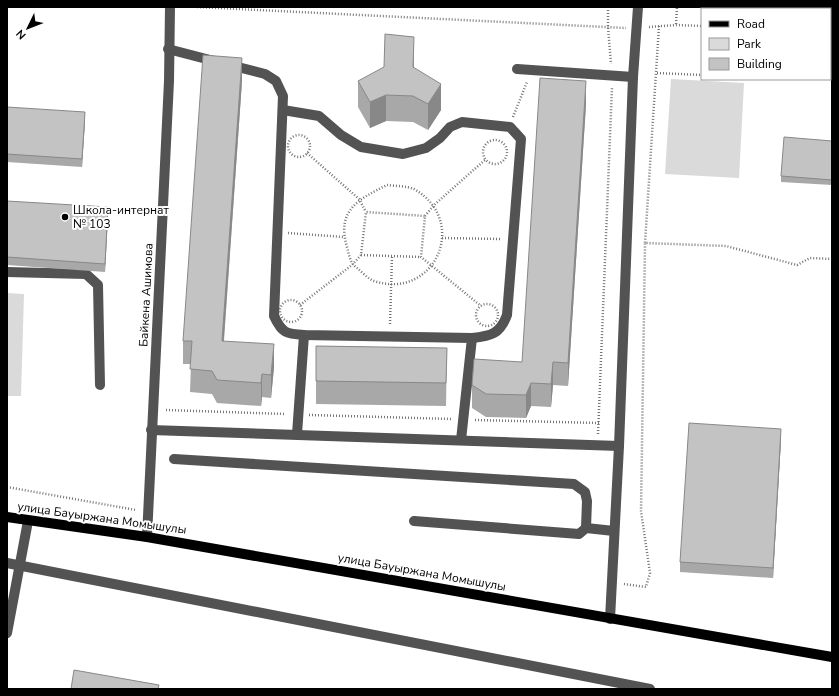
<svg xmlns="http://www.w3.org/2000/svg" width="839" height="696" viewBox="0 0 839 696" font-family="'Nunito Sans',sans-serif">
  <rect width="100%" height="100%" fill="#fff"/>
  <g fill="#dadada">
    <polygon points="671,79 744,83 739,178 665,174"/>
    <polygon points="7,293 24,294 21,396 7,396"/>
  </g>
  <g fill="none" stroke-linecap="round" stroke-linejoin="round">
    <g stroke="#757575" stroke-width="2.5" stroke-dasharray="1 2" stroke-linecap="butt">
      <polyline points="197,7 626,28"/>
      <polyline points="608,7 608,27 611,64"/>
      <polyline points="676,24 677,7"/>
      <polyline points="659,26 645,243 726,246 797,265 810,258 832,259"/>
      <polyline points="649,27 676,25 702,26"/>
      <polyline points="830,34 832,34"/>
      <polyline points="657,73 702,75"/>
      <polyline points="513,117 527,82"/>
      <circle cx="299" cy="146" r="11"/>
      <circle cx="495" cy="152" r="12"/>
      <polyline points="307,153 359,199 366,212"/>
      <path d="M387 185C395 186 407 186 414 189 470 221 435 301 374 281 368 279 362 272 357 268 350 263 349 255 347 247 336 210 359 199 387 185Z"/>
      <polyline points="425,216 434,205 486,159"/>
      <polyline points="288,233 344,237"/>
      <polyline points="442,238 501,239"/>
      <polyline points="361,255 421,257"/>
      <circle cx="291" cy="311" r="11"/>
      <circle cx="487" cy="315" r="11"/>
      <polyline points="300,305 352,265 361,255 366,212 425,216 421,257 481,306"/>
      <polyline points="390,324 392,257"/>
      <polyline points="166,410 286,414"/>
      <polyline points="309,415 452,419"/>
      <polyline points="475,420 599,423"/>
      <polyline points="598,434 612,87"/>
      <polyline points="7,487 136,510"/>
      <polyline points="624,584 646,587 650,573 641,511 645,243"/>
    </g>
    <g stroke="#535353" stroke-width="10">
      <polyline points="168,49 214,61"/>
      <polyline points="830,61 832,61"/>
      <path d="M230 65 265 74 276 81 283 96 274 316C282 333 286 334 304 335L472 338 461 440"/>
      <polyline points="517,69 633,77"/>
      <path d="M283 110 319 116 341 135 361 147 403 154 426 148 440 138 450 127 462 122 510 127 521 139 507 315C500 334 491 336 472 338"/>
      <polyline points="7,272 86,274 98,285 100,385"/>
      <polyline points="151,430 619,446"/>
      <polyline points="297,434 304,335"/>
      <polyline points="174,459 574,484 585,492 587,501 586,528 614,531"/>
      <polyline points="414,521 579,534 586,528"/>
      <polyline points="147,537 169,81 170,7"/>
      <polyline points="7,563 650,689"/>
      <polyline points="610,619 619,446 633,77 638,7"/>
      <polyline points="7,633 28,521"/>
    </g>
    <polyline stroke="#000" stroke-width="10" points="7,517 147,537 832,657"/>
  </g>
  <g fill="#a8a8a8">
    <polygon points="414,68 441,110 428,130 413,122 386,121 370,128 358,107 358,81"/>
    <polygon points="242,81 224,341 274,367 271,398 262,397 261,406 217,403 212,394 190,392 191,364 183,364 183,341"/>
    <polygon points="586,104 568,386 553,385 551,407 531,406 526,418 486,417 472,408 472,385 522,362"/>
    <polygon points="7,107 85,120 82,167 7,162"/>
    <polygon points="832,141 832,185 781,182 781,176"/>
    <polygon points="7,201 108,216 105,272 7,265"/>
    <polygon points="316,346 447,348 446,406 316,404"/>
    <polygon points="781,440 773,578 680,572 680,562"/>
  </g>
  <g fill="#888">
    <polygon points="414,37 414,63 413,93 413,67"/>
    <polygon points="242,58 242,81 222,364 222,341"/>
    <polygon points="586,81 586,104 568,386 568,363"/>
    <polygon points="441,84 441,110 428,130 428,104"/>
    <polygon points="386,95 386,121 370,128 370,102"/>
    <polygon points="85,112 85,120 82,167 82,159"/>
    <polygon points="108,207 108,216 105,272 105,264"/>
    <polygon points="274,344 274,367 271,398 271,375"/>
    <polygon points="553,362 553,385 551,407 551,384"/>
    <polygon points="262,374 262,397 261,406 261,383"/>
    <polygon points="531,383 531,406 526,418 526,395"/>
    <polygon points="781,429 781,440 773,578 773,568"/>
  </g>
  <g fill="#c3c3c3" stroke="#888">
    <polygon points="385,34 414,37 413,67 441,84 428,104 413,96 386,95 370,102 358,81 384,67"/>
    <polygon points="203,55 242,58 222,341 274,344 271,375 262,374 261,383 217,380 212,371 190,369 192,341 183,341"/>
    <polygon points="540,78 586,81 568,363 553,362 551,384 531,383 526,395 486,394 472,385 474,359 522,362"/>
    <polygon points="7,107 85,112 82,159 7,154"/>
    <polygon points="784,137 832,141 832,180 781,176"/>
    <polygon points="7,201 108,207 105,264 7,257"/>
    <polygon points="316,346 447,348 446,383 316,381"/>
    <polygon points="689,423 781,429 773,568 680,562"/>
    <polygon points="74,670 159,685 158,689 71,689"/>
  </g>
  <circle fill="#000" stroke="#fff" stroke-width="1.5" cx="65" cy="217" r="4"/>
  <g text-anchor="middle" dominant-baseline="central" stroke-width="4" stroke-linejoin="round" paint-order="stroke">
    <g font-size="12" fill="#000" stroke="#fff" text-anchor="start">
      <text x="73" y="210">Школа-интернат<tspan x="73" dy="14">№ 103</tspan></text>
    </g>
    <g font-size="12" fill="#000" stroke="#fff">
      <text transform="translate(146 295) rotate(-87)">Байкена Ашимова</text>
      <text transform="translate(102 518) rotate(8)">улица Бауыржана Момышулы</text>
      <text transform="translate(422 572) rotate(10)">улица Бауыржана Момышулы</text>
    </g>
  </g>
  <rect width="839" height="696" fill="none" stroke="#000000" stroke-width="16"/>
  <rect x="701" y="8" width="130" height="72" fill="#ffffff" stroke="#999999"/>
  <rect x="709" y="21" width="20" height="6" fill="#000000" stroke="#999999"/>
  <text x="737" y="28" font-size="12" fill="#000000">Road</text>
  <rect x="709" y="38" width="20" height="12" fill="#dadada" stroke="#999999"/>
  <text x="737" y="48" font-size="12" fill="#000000">Park</text>
  <rect x="709" y="58" width="20" height="12" fill="#c3c3c3" stroke="#999999"/>
  <text x="737" y="68" font-size="12" fill="#000000">Building</text>
  <g transform="translate(28 28) rotate(227)" stroke="#ffffff" stroke-width="3" paint-order="stroke">
  <path d="M0-3L7 15L0 10L-7 15Z" fill="#000000"/>
  <text y="-6" font-size="11" font-weight="bold" text-anchor="middle" fill="#000000">N</text>
  </g>
</svg>
